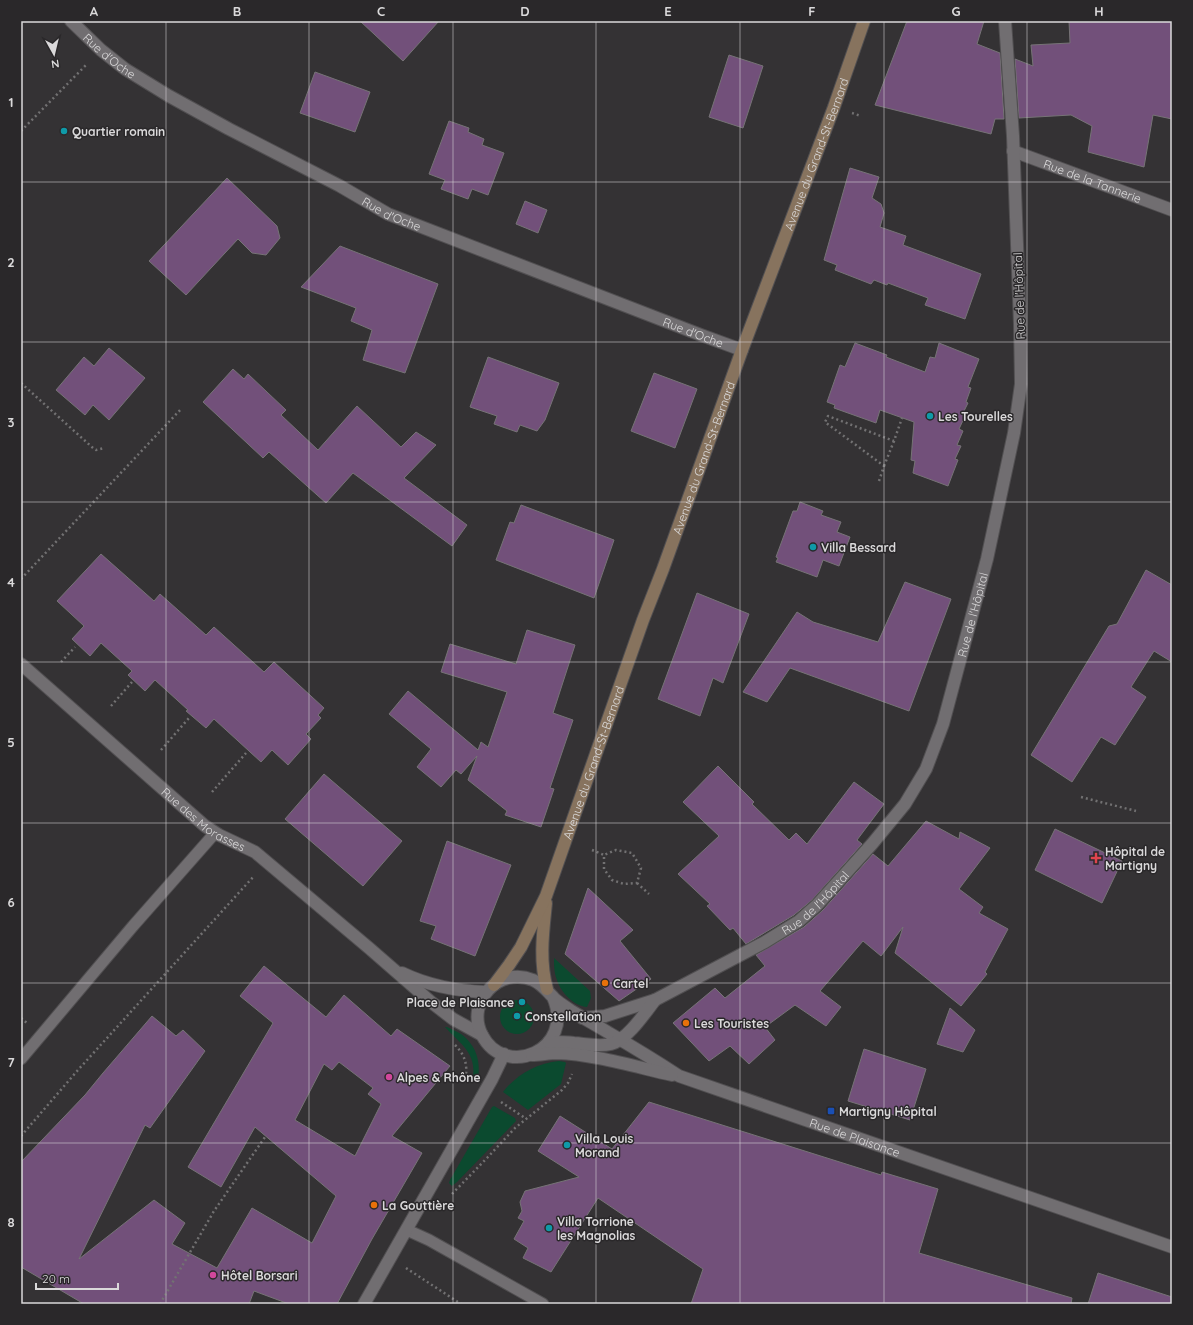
<svg xmlns="http://www.w3.org/2000/svg" width="1193" height="1325" viewBox="0 0 1193 1325" font-family="Quicksand,sans-serif">
  <rect width="100%" height="100%" fill="#343234"/>
  <g fill="#0b4a2f">
    <path d="M554 958 590 991 591 998 587 1007C574 1006 561 993 557 980 554 973 554 965 554 958Z"/>
    <circle cx="517" cy="1017" r="17"/>
    <path d="M445 1027H447C451 1029 456 1031 461 1034 476 1045 481 1061 478 1079L476 1081 473 1079C477 1052 460 1044 445 1027Z"/>
    <path d="M559 1061 565 1062 566 1063 561 1084 528 1110 503 1092C516 1075 537 1063 559 1061Z"/>
    <polygon points="494,1106 515,1118 516,1121 457,1182 452,1186 449,1183 450,1180 492,1107"/>
  </g>
  <g fill="#72507a" stroke="#767376" fill-rule="evenodd">
    <polygon points="360,21 439,21 403,61"/>
    <polygon points="907,21 984,21 977,44 1000,53 1004,119 995,119 991,134 875,105"/>
    <polygon points="1069,21 1172,21 1172,119 1153,115 1144,167 1088,152 1092,126 1071,115 1019,118 1015,59 1033,66 1031,45 1070,43"/>
    <polygon points="729,55 763,66 743,128 709,117"/>
    <polygon points="315,72 370,92 355,132 300,113"/>
    <polygon points="449,121 469,128 468,132 484,139 482,145 504,153 488,195 472,189 468,199 441,189 445,180 429,174"/>
    <polygon points="850,168 879,177 872,198 881,204 884,213 880,227 906,236 903,245 981,274 965,319 925,305 928,298 888,283 887,285 874,280 871,284 835,270 837,265 824,260"/>
    <polygon points="227,178 277,226 280,238 266,255 252,253 238,239 186,295 149,261"/>
    <polygon points="525,201 547,210 538,233 516,224"/>
    <polygon points="340,246 438,284 405,373 363,360 372,330 351,321 356,308 301,287"/>
    <polygon points="855,343 887,355 886,357 925,372 930,357 935,358 939,343 979,359 968,387 971,388 966,402 968,403 962,415 965,416 959,429 963,431 957,445 961,446 955,459 958,460 948,486 913,473 915,461 911,460 914,422 880,410 876,423 834,408 835,405 827,402 840,365 845,367"/>
    <polygon points="109,348 145,378 109,420 93,405 85,415 56,390 84,357 94,366"/>
    <polygon points="488,357 559,383 545,420 537,431 520,425 517,432 494,424 497,416 470,407"/>
    <polygon points="233,369 244,379 248,374 286,410 281,415 318,450 357,406 401,447 416,432 436,445 404,478 467,525 452,546 353,473 326,503 269,452 263,458 203,402"/>
    <polygon points="654,373 697,389 675,448 631,431"/>
    <polygon points="800,502 823,511 821,515 841,522 837,532 850,537 839,566 823,560 817,577 776,562 778,558 776,557 793,511 797,511"/>
    <polygon points="521,505 614,540 594,598 496,560 510,522 514,523"/>
    <polygon points="101,554 154,601 160,594 206,635 214,627 264,672 274,662 324,708 318,715 321,718 306,734 311,739 288,765 272,750 261,762 214,719 206,728 186,711 188,710 155,680 145,691 128,675 132,671 101,643 90,656 72,639 84,626 57,601"/>
    <polygon points="1146,570 1172,585 1172,662 1154,651 1131,687 1146,697 1115,745 1101,737 1072,782 1031,755 1109,626 1117,624"/>
    <polygon points="905,582 951,599 909,711 790,668 767,702 743,692 797,612 813,622 878,642"/>
    <polygon points="697,593 749,614 723,683 713,678 700,716 658,699"/>
    <polygon points="527,630 575,645 553,713 573,720 550,788 554,789 541,827 505,815 507,811 468,780 477,756 461,774 456,770 441,787 417,767 431,749 389,714 408,691 478,750 481,742 488,747 507,692 441,672 450,644 516,664"/>
    <polygon points="718,766 754,802 752,804 789,840 796,833 807,844 854,782 884,804 857,840 862,844 812,900 794,915 746,944 733,928 730,930 707,906 710,904 678,874 719,836 683,802"/>
    <polygon points="324,774 402,841 363,886 285,819"/>
    <polygon points="926,821 959,839 960,832 990,848 959,889 983,907 979,913 1008,929 985,972 987,974 961,1006 895,953 903,927 881,956 863,941 820,991 841,1007 826,1026 795,1005 765,1027 775,1040 749,1064 730,1046 709,1061 673,1023 715,988 725,998 765,966 756,955 804,927 823,910 873,854 888,866"/>
    <polygon points="1055,829 1122,861 1102,903 1035,870"/>
    <polygon points="447,841 511,865 475,956 431,939 436,926 420,921"/>
    <polygon points="588,888 633,930 620,941 651,979 619,1001 565,954"/>
    <path d="M264 966 326 1017 344 995 391 1036 397 1029 450 1066 392 1136 422 1153 372 1239 337 1304H289L254 1291 249 1304H84L21 1267V1162L85 1095 103 1073 152 1016 176 1036 183 1030 205 1051 150 1128 145 1125 79 1259 154 1200 185 1223 172 1244 217 1268 252 1208 312 1243 336 1196 255 1127 221 1187 188 1167 273 1023 240 996ZM339 1062 373 1088 368 1094 381 1104 355 1156 295 1120 324 1064 332 1070Z"/>
    <polygon points="950,1008 975,1030 963,1052 937,1044"/>
    <polygon points="864,1049 926,1069 910,1120 848,1101"/>
    <polygon points="649,1102 881,1175 882,1172 938,1189 919,1253 1072,1298 1071,1304 691,1304 703,1269 598,1198 551,1272 523,1258 528,1248 514,1239 524,1221 518,1218 522,1211 520,1202 525,1191 579,1177 538,1151 560,1116 612,1149"/>
    <polygon points="1098,1273 1172,1297 1172,1304 1088,1304"/>
  </g>
  <g fill="none" stroke-linecap="round" stroke-linejoin="round">
    <g stroke="#514f51" stroke-width="13">
      <g id="lane">
        <polyline points="21,1059 133,926 215,833"/>
        <polyline points="407,1230 429,1240 543,1304"/>
      </g>
    </g>
    <g stroke="#514f51" stroke-width="14">
      <g id="street">
        <path id="s1" d="M71 21 101 50 125 69 169 96 229 129 340 186 388 214 701 335 742 350"/>
        <path id="s2" d="M1013 151 1172 210"/>
        <path id="s3" d="M21 664 205 826 219 835 255 852 369 948 431 1002 453 1019 482 1035"/>
        <path d="M402 973C429 986 456 991 486 992"/>
        <path id="s4" d="M553 997C576 1050 505 1080 482 1035 465 1002 499 966 533 980 542 984 546 990 553 997 557 1002 565 1006 570 1010 583 1018 596 1025 609 1033 633 1047 656 1061 679 1076L1172 1247"/>
        <path id="s5" d="M582 1018 605 1016 655 1000 765 942 799 921 817 905 872 844 905 804 926 769 943 724 987 559 1014 433 1021 384 1020 325 1013 136 1005 21"/>
        <path d="M549 1042C557 1042 566 1042 574 1043 586 1044 599 1047 611 1044 627 1040 645 1013 655 1000"/>
        <path d="M532 1055C540 1055 549 1053 557 1053 593 1054 636 1067 672 1075"/>
        <polyline points="364,1304 492,1079 504,1054"/>
      </g>
    </g>
    <g stroke="#514f51" stroke-width="14">
      <g id="secondary">
        <path d="M546 903C543 932 539 961 547 989"/>
        <path id="s6" d="M494 985 509 965 521 947 546 896 643 620 663 569 742 350 834 107 864 21"/>
      </g>
    </g>
    <g stroke="#727172" stroke-width="2.5" stroke-dasharray="2 3" stroke-linecap="butt">
      <polyline points="852,113 861,116"/>
      <polyline points="21,131 87,64"/>
      <polyline points="21,383 93,448 96,450 104,448"/>
      <polyline points="884,466 894,441"/>
      <polyline points="879,481 884,466 825,422 828,416 894,441 902,418"/>
      <polyline points="21,579 182,408"/>
      <polyline points="61,662 75,647"/>
      <polyline points="111,706 132,682"/>
      <polyline points="161,750 189,718"/>
      <polyline points="212,792 246,753"/>
      <polyline points="1081,797 1136,811"/>
      <polyline points="592,850 604,855 604,869 612,880 624,884 637,883 641,868 632,853 616,850 604,855"/>
      <polyline points="637,883 649,894"/>
      <polyline points="21,1018 27,1023"/>
      <path d="M455 1045C466 1056 468 1066 465 1082"/>
      <polyline points="501,1102 525,1118"/>
      <polyline points="21,1136 78,1070 254,876"/>
      <polyline points="452,1194 487,1158 515,1128 562,1090 568,1083 572,1074"/>
      <polyline points="406,1268 461,1304"/>
      <polyline points="160,1304 214,1211 265,1137"/>
    </g>
    <use href="#lane" stroke="#716e71" stroke-width="11"/>
    <use href="#street" stroke="#716e71" stroke-width="12"/>
    <use href="#secondary" stroke="#87735e" stroke-width="12"/>
  </g>
  <path fill="none" stroke="#dad9da" stroke-width="1" stroke-opacity="0.55" d="M166 21V1304M309 21V1304M453 21V1304M596 21V1304M740 21V1304M884 21V1304M1027 21V1304M21 182H1172M21 342H1172M21 502H1172M21 662H1172M21 823H1172M21 983H1172M21 1143H1172"/>
  <g fill="#0f9aa8" stroke="#2a282a" stroke-width="1.5">
    <circle cx="64" cy="131" r="4"/>
    <circle cx="930" cy="416" r="4"/>
    <circle cx="813" cy="547" r="4"/>
    <circle cx="522" cy="1002" r="4"/>
    <circle cx="517" cy="1016" r="4"/>
    <circle cx="567" cy="1145" r="4"/>
    <circle cx="549" cy="1228" r="4"/>
  </g>
  <path fill="#e0444e" stroke="#2a282a" stroke-width="1.5" d="M1094 852h4v4h4v4h-4v4h-4v-4h-4v-4h4z"/>
  <g fill="#e8710a" stroke="#2a282a" stroke-width="1.5">
    <circle cx="605" cy="983" r="4"/>
    <circle cx="686" cy="1023" r="4"/>
    <circle cx="374" cy="1205" r="4"/>
  </g>
  <g fill="#d1479c" stroke="#2a282a" stroke-width="1.5">
    <circle cx="389" cy="1077" r="4"/>
    <circle cx="213" cy="1275" r="4"/>
  </g>
  <rect fill="#1a4fb4" stroke="#2a282a" stroke-width="1.5" x="827" y="1107" width="8" height="8" rx="2"/>
  <g text-anchor="middle" dominant-baseline="central" stroke-width="3" stroke-linejoin="round" paint-order="stroke">
    <g font-size="12" fill="#dad9da" stroke="#2a282a">
      <text stroke="none"><textPath href="#s1" startOffset="52">Rue d'Oche</textPath></text>
      <text stroke="none"><textPath href="#s6" startOffset="893">Avenue du Grand-St-Bernard</textPath></text>
      <text stroke="none"><textPath href="#s2" startOffset="85">Rue de la Tannerie</textPath></text>
      <text stroke="none"><textPath href="#s1" startOffset="376">Rue d'Oche</textPath></text>
      <text transform="translate(1019 296) rotate(-92)">Rue de l'Hôpital</text>
      <text stroke="none"><textPath href="#s1" startOffset="700">Rue d'Oche</textPath></text>
      <text stroke="none"><textPath href="#s6" startOffset="569">Avenue du Grand-St-Bernard</textPath></text>
      <text stroke="none"><textPath href="#s5" startOffset="600">Rue de l'Hôpital</textPath></text>
      <text stroke="none"><textPath href="#s6" startOffset="245">Avenue du Grand-St-Bernard</textPath></text>
      <text stroke="none"><textPath href="#s3" startOffset="240">Rue des Morasses</textPath></text>
      <text stroke="none"><textPath href="#s5" startOffset="264">Rue de l'Hôpital</textPath></text>
      <text stroke="none"><textPath href="#s4" startOffset="586">Rue de Plaisance</textPath></text>
    </g>
    <g font-size="12" font-weight="bold" fill="#dad9da" stroke="#2a282a" text-anchor="start">
      <text x="72" y="131">Quartier romain</text>
      <text x="938" y="416">Les Tourelles</text>
      <text x="821" y="547">Villa Bessard</text>
      <text x="1105" y="851">Hôpital de<tspan x="1105" dy="14">Martigny</tspan></text>
      <text x="613" y="983">Cartel</text>
      <text x="514" y="1002" text-anchor="end">Place de Plaisance</text>
      <text x="525" y="1016">Constellation</text>
      <text x="694" y="1023">Les Touristes</text>
      <text x="397" y="1077">Alpes &amp; Rhône</text>
      <text x="839" y="1111">Martigny Hôpital</text>
      <text x="575" y="1138">Villa Louis<tspan x="575" dy="14">Morand</tspan></text>
      <text x="382" y="1205">La Gouttière</text>
      <text x="557" y="1221">Villa Torrione<tspan x="557" dy="14">les Magnolias</tspan></text>
      <text x="221" y="1275">Hôtel Borsari</text>
    </g>
  </g>
  <rect width="1193" height="1325" fill="none" stroke="#2a282a" stroke-width="44"/>
  <g transform="translate(54 54) rotate(172)" stroke="#2a282a" stroke-width="3" paint-order="stroke">
  <path d="M0-3L7 15L0 10L-7 15Z" fill="#dad9da"/>
  <text y="-6" font-size="11" font-weight="bold" text-anchor="middle" fill="#dad9da">N</text>
  </g>
  <path d="M36 1283v6h82v-6" fill="none" stroke="#dad9da" stroke-width="2"/>
  <text x="42" y="1283" font-size="12" fill="#dad9da" stroke="#2a282a" stroke-width="3" paint-order="stroke">20 m</text>
  <rect x="22" y="22" width="1149" height="1281" fill="none" stroke="#dad9da" stroke-width="1.5"/>
  <g font-size="13" text-anchor="middle" font-weight="bold" fill="#dad9da">
    <text x="94" y="16">A</text>
    <text x="237" y="16">B</text>
    <text x="381" y="16">C</text>
    <text x="525" y="16">D</text>
    <text x="668" y="16">E</text>
    <text x="812" y="16">F</text>
    <text x="956" y="16">G</text>
    <text x="1099" y="16">H</text>
    <text x="11" y="107">1</text>
    <text x="11" y="267">2</text>
    <text x="11" y="427">3</text>
    <text x="11" y="587">4</text>
    <text x="11" y="747">5</text>
    <text x="11" y="907">6</text>
    <text x="11" y="1067">7</text>
    <text x="11" y="1227">8</text>
  </g>
</svg>
